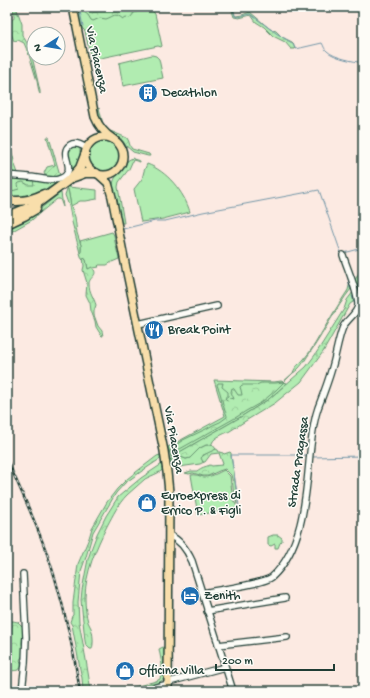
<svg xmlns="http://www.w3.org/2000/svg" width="370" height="698" viewBox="0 0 370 698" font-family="'Gochi Hand',sans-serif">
  <defs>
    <pattern id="forest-crowns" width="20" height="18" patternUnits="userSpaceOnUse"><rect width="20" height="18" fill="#b1ecb1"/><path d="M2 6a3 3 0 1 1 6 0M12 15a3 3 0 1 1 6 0" fill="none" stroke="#98cb99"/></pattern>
    <pattern id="garden-furrows" width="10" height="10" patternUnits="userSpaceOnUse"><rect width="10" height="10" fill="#b1ecb1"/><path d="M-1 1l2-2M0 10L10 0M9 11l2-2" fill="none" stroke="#98cb99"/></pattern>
  </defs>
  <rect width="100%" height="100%" fill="#fceae2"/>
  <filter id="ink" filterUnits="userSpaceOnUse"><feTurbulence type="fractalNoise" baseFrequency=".025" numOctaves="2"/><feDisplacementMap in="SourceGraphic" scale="8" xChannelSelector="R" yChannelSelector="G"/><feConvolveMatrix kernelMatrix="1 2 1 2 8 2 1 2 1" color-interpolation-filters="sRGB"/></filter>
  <g filter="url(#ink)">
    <g fill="#b1ecb1" stroke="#689472">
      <path d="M76 7H152L154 13 155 14 162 46 161 47 158 46 91 60 85 31C78 25 78 16 76 7Z"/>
      <polygon points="152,55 156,56 159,59 163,78 123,86 119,63"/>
      <polygon points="7,134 9,145 11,148 15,165 18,173 17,174 7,173"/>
      <circle cx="104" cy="156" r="17"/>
      <path d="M75 145 80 148V164L72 172C72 162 66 157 70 147Z"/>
      <path d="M133 158V159L140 161V162L133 160 129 169 119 182 118 187 124 223H120L113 188C113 178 116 177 122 170 127 164 124 161 133 158Z"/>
      <path d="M147 164C167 171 184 192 190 212L163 219 141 222 134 189 142 179 144 171Z"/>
      <polygon points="7,177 49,182 59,182 32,197 25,199 7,197"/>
      <polygon points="68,187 97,190 97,199 86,201 80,201 71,206 68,189 67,189"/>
      <polygon points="60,193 61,193 63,207 60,199 57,199 41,212 32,220 7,234 7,226 35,213"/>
      <path d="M112 232 114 235 115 242 119 259 112 262 107 265H99L98 266 99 267 88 269 86 260 84 257 83 260 82 259 80 253C82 250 81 245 80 241Z"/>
      <polygon points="214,380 274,382 281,381 287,383 269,399 239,418 171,457 168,447 225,416"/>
      <polygon points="212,444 216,449 212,452 203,455 203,462 204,462 200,464 172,468 171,466 169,461 171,459 173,462 181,457 186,459 190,458 200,448 206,445 211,445"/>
      <path d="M224 470 230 476 233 500 238 508 198 515 191 475C196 474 199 476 204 477 211 477 218 473 224 470Z"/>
      <path d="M163 647 165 648V678C156 687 133 691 120 691L156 681 160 679 162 665 159 649Z"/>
    </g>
    <g fill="url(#forest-crowns)" stroke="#689472">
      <path d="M11 7H16L22 24V35L26 41 31 52 40 91V94L39 92 37 81 29 55 24 43 18 40 14 41 10 31 7 28C9 18 19 22 11 7Z"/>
      <path d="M83 7H140L137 12H135L130 18 126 17 123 19C114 12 115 16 106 19L100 18 93 21 91 20 88 15 84 12Z"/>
      <polygon points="231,7 233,7 235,15 236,16 242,15 250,12 270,29 276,31 282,37 292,42 293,43 295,49 291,49 285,42 273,36 264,27 256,22 251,15 239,18 234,17 233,14"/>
      <path d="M7 178C14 179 22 177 28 180H33L34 185H28L23 182 19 183 18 184 19 189 12 191 7 189Z"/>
      <polygon points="67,189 68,189 71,206 75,217 77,233 81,245 81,252 80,253 72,222 69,206 65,195"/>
      <path d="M83 257 86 260 88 269 92 267C100 276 89 276 89 284 89 292 94 298 96 305L94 311V315L98 326 102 331 103 336H102L101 335 96 327 95 321 91 311 90 303 86 295 87 283 83 270 84 266Z"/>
      <polygon points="363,266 363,284 358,291 357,289 357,284 355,280"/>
      <path d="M350 282 351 283V289C335 309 324 333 309 354 305 360 300 369 293 373L276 390 262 402 246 411 235 418 171 454 170 450 173 447 183 440 206 429 213 425 220 422 227 417C227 415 226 413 225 411 222 402 221 393 217 385L218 383H223L222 387 228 392V396L225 398 227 400 229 398 234 399 231 392 232 388 234 389 238 395H242L241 390 240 387 242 385H256L261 383H276L283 382 293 373C295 366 300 364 304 359 313 349 318 338 325 327 332 315 340 302 348 290Z"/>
      <path d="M353 292 356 300 350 304 323 352 301 382 286 394 275 403 247 420 230 431C226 433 218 436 215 439 213 440 212 444 211 445H206L200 448 190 458 186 459 181 457 173 462 171 459V457L239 418 269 399 306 367 315 355 344 309 347 300Z"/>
      <path d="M216 449 218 450 219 452 223 453 224 454 230 452 231 453C231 460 233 466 234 472 235 483 237 494 237 504 232 494 234 485 231 475L225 469 219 471 208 476H203L193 473 189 474 185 473 191 471H197C202 467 205 467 210 465L212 466 222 465 223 464 219 453 211 454 205 462H203L201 458C205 453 211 452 216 449Z"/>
      <polygon points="160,455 161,458 160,459 142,471 125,483 116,493 93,532 86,557 81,571 78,602 79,622 86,660 91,691 83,691 82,678 80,669 75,641 72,625 70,622 72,616 73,615 73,603 78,564 89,538 92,528 107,502 117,489 127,479 157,456"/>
      <path d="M162 464 164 469C158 474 152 475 145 479 139 484 133 490 127 495 118 504 113 515 107 526 96 548 85 573 85 598 85 606 86 615 88 622 89 624 90 626 91 628 93 633 94 643 92 649H90L86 645 85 641 81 600 82 590 88 559 92 547 97 534 106 516 118 497 141 478Z"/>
      <polygon points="273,535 278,535 282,538 282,541 280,543 278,548 275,548 275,544 271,546 268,545 268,537"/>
      <path d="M13 621 18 622 23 627 22 643 24 653 20 660 22 666C19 672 15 670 10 671L7 673V622Z"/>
    </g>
    <g fill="url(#garden-furrows)" stroke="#689472">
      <path d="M99 108 103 124 104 127 108 130 127 138C130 142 129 146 132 149L149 154 150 156H148L133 152 125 145 123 141 117 136 106 131 99 120 98 113Z"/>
      <polygon points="47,137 49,137 60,175 56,178 46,177 44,173 47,167 55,165"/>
    </g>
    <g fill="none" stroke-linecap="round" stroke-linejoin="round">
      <g stroke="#7497a8" stroke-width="1">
        <polyline points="79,7 83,26"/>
        <path d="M232 7 235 16 238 17 250 14 276 33 292 43 295 48 296 49 322 43C324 46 324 49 327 51 334 58 353 61 363 63"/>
        <polyline points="123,229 155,221 165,221 203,212 319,190 341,253"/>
        <polyline points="344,253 363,248"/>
        <polyline points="348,278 350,288"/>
        <polyline points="352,296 355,305"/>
        <polyline points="312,457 363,456"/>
        <polyline points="239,506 231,455 308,455"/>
      </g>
      <g stroke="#1f3d34" stroke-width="8">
        <g id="minor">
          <path d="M7 175C14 176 21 176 29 177 36 177 52 182 59 179 63 178 67 175 68 171 71 163 60 152 70 145 76 141 82 146 87 148"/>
          <polyline points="138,324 217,306"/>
          <path d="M169 535C180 540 187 550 192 561L233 691"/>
          <path d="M202 593C215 590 264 584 272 577 304 547 306 493 310 453 312 437 313 422 318 408 323 395 328 382 332 368 336 355 338 339 343 327 347 319 358 313 358 305 358 292 347 268 343 255"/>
          <polyline points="207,611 285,598"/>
          <polyline points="218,645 287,637"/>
          <polyline points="169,682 225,667"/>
          <polyline points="22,691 25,663 26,637 23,574"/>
          <polyline points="139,691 169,684"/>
        </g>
      </g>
      <g stroke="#1f3d34" stroke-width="10">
        <g id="major">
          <path d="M73 7 95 117C99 127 104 133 113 139"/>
          <circle cx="104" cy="156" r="19"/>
          <polyline points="98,174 108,183 112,197 126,268 164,451 167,472 169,492 168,691"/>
        </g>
      </g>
      <g stroke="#1f3d34" stroke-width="11">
        <g id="highway">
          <polyline points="74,177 85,173 96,173"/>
          <path d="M7 200C20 203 32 200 44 194"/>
          <polyline points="7,215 18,212 35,205 70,179 80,168 85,155"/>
          <polyline points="7,224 24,216 36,209"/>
        </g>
      </g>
      <use href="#minor" stroke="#fdfcf7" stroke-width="5.5"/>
      <use href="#major" stroke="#f8deab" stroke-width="7"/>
      <use href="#highway" stroke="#f8deab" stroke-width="8"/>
      <g stroke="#1f3d34" stroke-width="2.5">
        <path id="rail" d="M7 460C25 499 43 538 55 578 66 615 74 653 80 691"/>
      </g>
      <use href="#rail" stroke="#fdfcf7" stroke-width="1" stroke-dasharray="3" stroke-linecap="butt"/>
    </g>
  </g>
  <defs>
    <g id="building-disc" transform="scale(1)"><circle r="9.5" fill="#1f6fb2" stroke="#fdfcf7"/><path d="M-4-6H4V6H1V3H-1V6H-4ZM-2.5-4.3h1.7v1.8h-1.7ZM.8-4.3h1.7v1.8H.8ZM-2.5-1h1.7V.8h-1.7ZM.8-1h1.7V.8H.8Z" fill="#fff"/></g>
    <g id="restaurant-disc" transform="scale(1)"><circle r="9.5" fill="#1f6fb2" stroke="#fdfcf7"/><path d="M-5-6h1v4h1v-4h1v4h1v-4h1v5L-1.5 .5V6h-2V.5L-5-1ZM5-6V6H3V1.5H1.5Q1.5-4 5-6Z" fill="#fff"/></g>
    <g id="shop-disc" transform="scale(1)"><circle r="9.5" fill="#1f6fb2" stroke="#fdfcf7"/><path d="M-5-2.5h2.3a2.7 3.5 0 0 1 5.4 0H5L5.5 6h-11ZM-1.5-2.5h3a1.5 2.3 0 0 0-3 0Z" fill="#fff"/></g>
    <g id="hotel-disc" transform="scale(1)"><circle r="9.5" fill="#1f6fb2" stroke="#fdfcf7"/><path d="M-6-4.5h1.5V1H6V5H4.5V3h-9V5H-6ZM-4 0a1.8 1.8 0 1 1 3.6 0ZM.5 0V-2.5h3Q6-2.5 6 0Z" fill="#fff"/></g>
  </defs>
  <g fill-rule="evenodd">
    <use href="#building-disc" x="148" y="93"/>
    <use href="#restaurant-disc" x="154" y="330"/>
    <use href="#shop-disc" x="147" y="503"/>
    <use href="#hotel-disc" x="190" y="596"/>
    <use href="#shop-disc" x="125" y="671"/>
  </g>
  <g text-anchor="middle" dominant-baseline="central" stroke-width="3" stroke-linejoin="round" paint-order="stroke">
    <g font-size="13" fill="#1f3d34" stroke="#fdfcf7">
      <text transform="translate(96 60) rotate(78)">Via Piacenza</text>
      <text transform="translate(173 440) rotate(80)">Via Piacenza</text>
      <text transform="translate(299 462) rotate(-82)">Strada Pragassa</text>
    </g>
    <g font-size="13" fill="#1f3d34" stroke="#fdfcf7" text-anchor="start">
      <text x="162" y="93">Decathlon</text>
      <text x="168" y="330">Break Point</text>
      <text x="161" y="496">Euroexpress di<tspan x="161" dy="15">Errico P. &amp; Figli</tspan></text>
      <text x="204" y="596">Zenith</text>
      <text x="139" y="671">Officina Villa</text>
    </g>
  </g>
  <rect width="370" height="698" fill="none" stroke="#fdfcf7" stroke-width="24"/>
  <rect x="12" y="12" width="346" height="674" fill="none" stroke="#1f3d34" stroke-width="1.5" filter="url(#ink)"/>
  <g transform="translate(46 46) rotate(258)"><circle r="19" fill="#fdfcf7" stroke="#a4b0a9"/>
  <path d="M0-3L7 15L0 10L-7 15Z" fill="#1f6fb2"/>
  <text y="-6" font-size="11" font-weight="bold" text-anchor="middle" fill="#1f3d34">N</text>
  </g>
  <path d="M216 664v6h118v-6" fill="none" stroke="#1f3d34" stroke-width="2"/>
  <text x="222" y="664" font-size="12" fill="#1f3d34" stroke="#fdfcf7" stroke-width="3" paint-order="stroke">200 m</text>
</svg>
